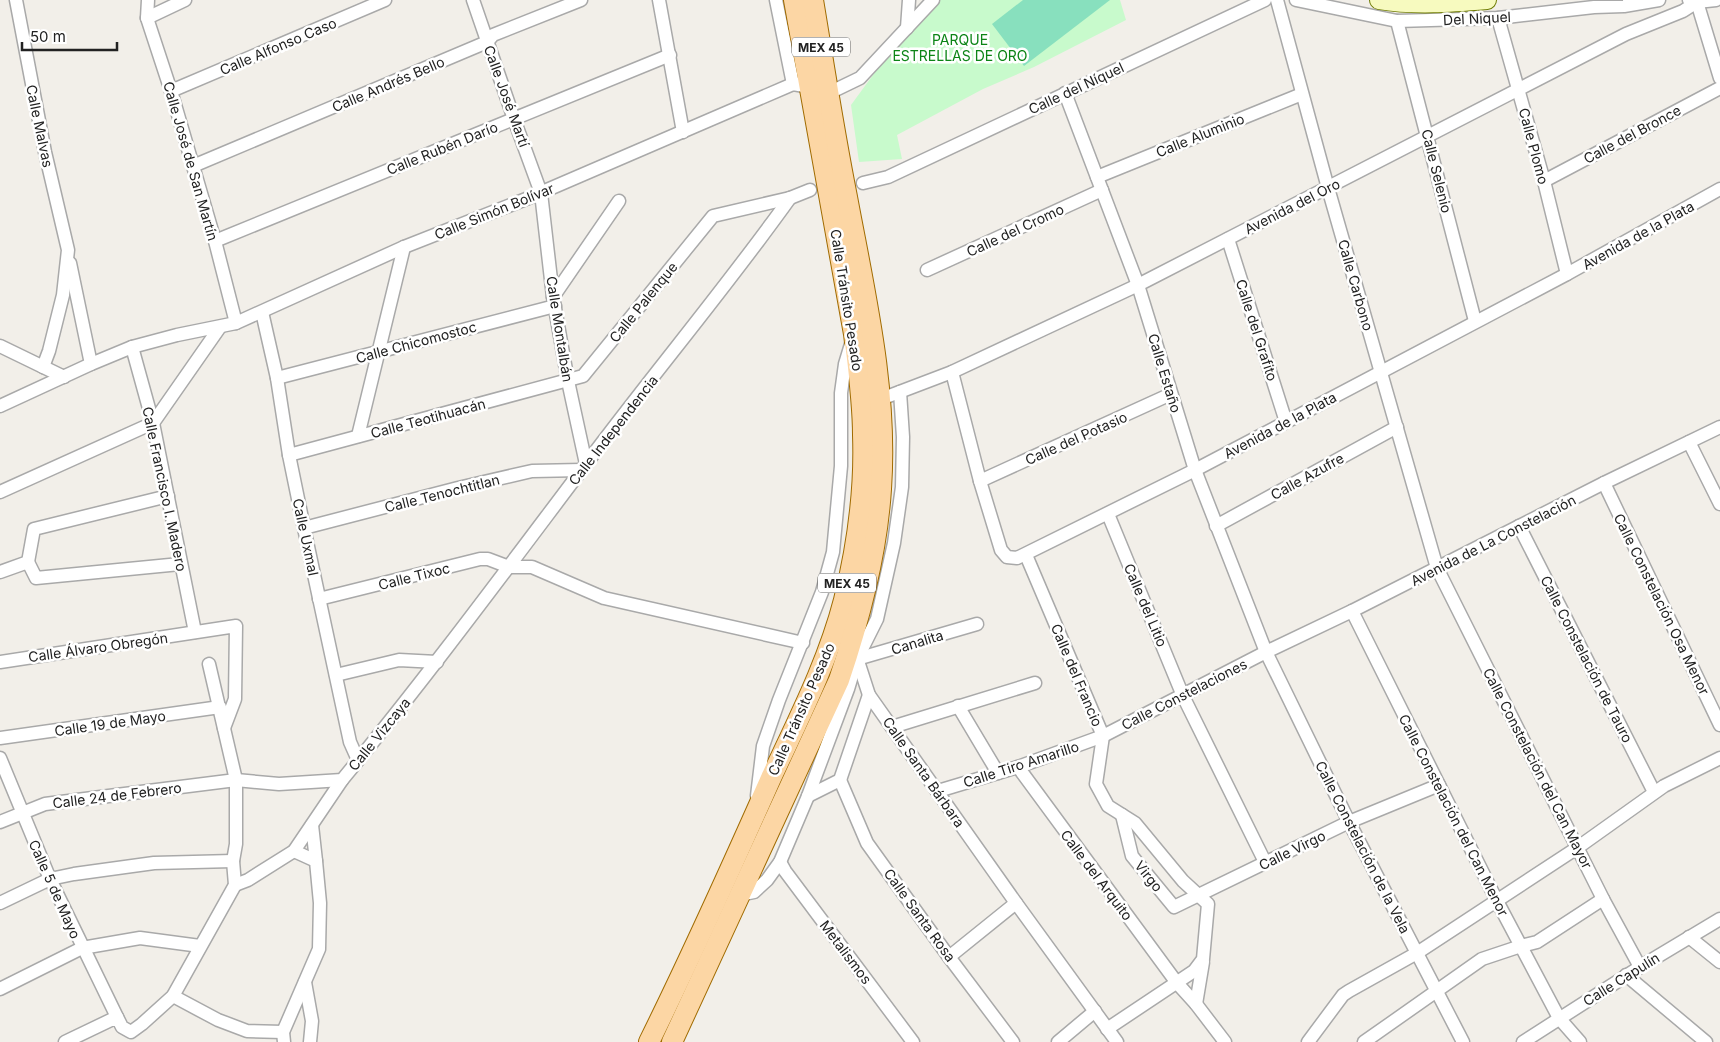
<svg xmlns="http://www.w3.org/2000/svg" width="1720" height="1042" viewBox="0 0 1720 1042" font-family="Inter,sans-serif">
  <rect width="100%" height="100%" fill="#f2efe9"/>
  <polygon fill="#c8facc" points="938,0 1120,0 1126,20 1034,67 983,89 897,135 902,159 859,162 851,105 881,64"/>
  <polygon fill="#88e0be" points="1023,0 1110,0 1024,66 992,24"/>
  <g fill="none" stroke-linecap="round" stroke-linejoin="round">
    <g stroke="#a9a9a9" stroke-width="15">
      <g id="minor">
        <polyline points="16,0 45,152 68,250 63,295 49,351 43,367"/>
        <polyline points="148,0 147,18 171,91 215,241 236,323"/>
        <polyline points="473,0 514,119 541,193 553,297 568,381 586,464"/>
        <polyline points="659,0 683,132"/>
        <polyline points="776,0 793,84"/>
        <polyline points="1277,0 1328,188 1437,568 1603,899 1640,967"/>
        <polyline points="1296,0 1397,21 1498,18 1594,7 1624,6 1659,0"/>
        <polyline points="1689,0 1697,2 1716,0"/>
        <polyline points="1697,2 1720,78"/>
        <polyline points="147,18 185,0"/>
        <polyline points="1498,18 1544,181 1567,274"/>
        <polyline points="1397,21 1475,321"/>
        <polyline points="907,28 909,0"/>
        <polyline points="171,91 385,0"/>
        <polyline points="829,93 860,78 933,0"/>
        <polyline points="1065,93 1138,285 1195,470 1266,652 1349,822 1463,1042"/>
        <polyline points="193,166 487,42 493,35 581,0"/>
        <polyline points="1097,177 1302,94"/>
        <polyline points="1544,181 1720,88"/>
        <polyline points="863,183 888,177 1265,0"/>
        <polyline points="1228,239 1286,422"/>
        <polyline points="215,241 670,55"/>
        <polyline points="70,263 91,364"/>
        <polyline points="927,270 1102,190"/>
        <polyline points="553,297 619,201"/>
        <polyline points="262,312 277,378 289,455 304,528 350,742 358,760"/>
        <polyline points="0,346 64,377"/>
        <polyline points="132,347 153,423 195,632"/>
        <polyline points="952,372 980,481 1001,550 1007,557 1017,558 1195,470 1567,274 1720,189"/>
        <polyline points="277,378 555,306"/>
        <polyline points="881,399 952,372 1138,285 1626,34 1683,11 1697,2"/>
        <polyline points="0,406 91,364 132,347 177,335 236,323 404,247 526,199 793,84 810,87"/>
        <polyline points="358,436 404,247"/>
        <polyline points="1689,442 1720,504"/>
        <polyline points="289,455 583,376 713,216 790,198 810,190"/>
        <polyline points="980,481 1171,394"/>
        <polyline points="1604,483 1720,725"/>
        <polyline points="0,492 153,423 220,327"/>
        <polyline points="1108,514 1183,696 1265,862"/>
        <polyline points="1216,526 1397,427"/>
        <polyline points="1519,526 1654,792"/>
        <polyline points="304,528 458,488 532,471 582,470"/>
        <polyline points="1026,555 1103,736 1096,784 1108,806 1135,823 1183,881 1208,904 1203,959 1194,971 1107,1029"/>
        <polyline points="28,562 36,578 180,564"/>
        <polyline points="0,572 28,562 34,529 168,496"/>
        <polyline points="319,599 480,559 488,559 509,567 532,567 604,598 803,643"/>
        <polyline points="1352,611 1497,901 1559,1018 1580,1042"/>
        <polyline points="857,658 869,695 1016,903 1117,1042"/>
        <polyline points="857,659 977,624"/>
        <polyline points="0,662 236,626 235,699 224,728"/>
        <polyline points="336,675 399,660 437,662"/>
        <polyline points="958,706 998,773"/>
        <polyline points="892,727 1035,683"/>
        <polyline points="0,738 220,707"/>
        <polyline points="0,758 50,879 117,1017"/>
        <polyline points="1018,767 1177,983 1196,1004 1225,1042"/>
        <polyline points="840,780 867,843 949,957 1013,1042"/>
        <polyline points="938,791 1018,767 1103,736 1266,652 1352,611 1604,483 1720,427"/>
        <polyline points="757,796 763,746 779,700 822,592 833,552 841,466 841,393 845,364 852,341"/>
        <polyline points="808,796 840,780 869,695"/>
        <polyline points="1122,815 1132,856 1174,907 1349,822 1439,785"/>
        <path d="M0 822 45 804 236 780 279 784 342 780C427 677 506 570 586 464 653 374 725 289 790 198"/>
        <polyline points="312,825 316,861"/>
        <polyline points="780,862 785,871 913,1042"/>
        <polyline points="235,885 248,880 294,851 342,780"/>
        <polyline points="739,895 754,892 767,880 780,862 808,796 848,689 857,659 877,619 894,543 902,487 903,437 900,392"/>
        <polyline points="0,903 50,879 74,874 154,863 233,861"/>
        <polyline points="1689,937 1720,962"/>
        <polyline points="949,957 1016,903"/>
        <polyline points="1626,975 1706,1042"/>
        <polyline points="305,982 312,1021 310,1042"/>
        <polyline points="0,989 82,948 140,938 200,946"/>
        <polyline points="173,996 218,1020 247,1031 283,1032"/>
        <polyline points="1196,1004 1203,962"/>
        <polyline points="65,1042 117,1017 122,1027 131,1032 142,1024 173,996 235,885 233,861 236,844 236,780 209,664"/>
        <polyline points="284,1042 283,1032 319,949 320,903 316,861 294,851"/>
        <polyline points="1058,1042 1095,1011"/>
        <polyline points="1308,1042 1343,995 1349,991 1417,953 1577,848 1664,786 1720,758"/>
        <polyline points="1364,1042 1482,959 1521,946 1537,942 1603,899"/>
        <polyline points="1523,1042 1640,967 1720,919"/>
      </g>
    </g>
    <g stroke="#707d05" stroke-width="20">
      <path id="secondary" d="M1379 0C1415 6 1451 3 1487 0"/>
    </g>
    <g stroke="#a06b00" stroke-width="22">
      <g id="primary">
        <path d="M649 1042C692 955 732 866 771 778 798 720 828 662 844 600 857 547 865 490 863 435 863 401 858 367 854 334L794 0"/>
        <path d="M672 1042 839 680C860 618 877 554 881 489 888 390 865 294 847 197 834 132 824 66 813 0"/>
      </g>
    </g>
    <use href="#minor" stroke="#fff" stroke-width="12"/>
    <use href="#secondary" stroke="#f7fabf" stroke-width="18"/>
    <use href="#primary" stroke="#fcd6a4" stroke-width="20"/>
  </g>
  <g text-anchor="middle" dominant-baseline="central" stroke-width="5" stroke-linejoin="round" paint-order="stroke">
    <g fill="#fff" stroke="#646464" stroke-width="1">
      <rect x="792" y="37.5" width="58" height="19" rx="4"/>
      <rect x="818" y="573.5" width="58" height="19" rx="4"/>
    </g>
    <g font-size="12" font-weight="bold" fill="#222">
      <text x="821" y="47">MEX 45</text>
      <text x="847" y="583">MEX 45</text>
    </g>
    <g font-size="14" fill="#222" stroke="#fff">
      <text transform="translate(1477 18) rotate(-3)">Del Niquel</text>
      <text transform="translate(278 46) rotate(-23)">Calle Alfonso Caso</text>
      <text transform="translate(388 84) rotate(-23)">Calle Andrés Bello</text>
      <text transform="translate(1076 88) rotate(-25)">Calle del Níquel</text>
      <text transform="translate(507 96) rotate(70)">Calle José Martí</text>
      <text transform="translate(40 126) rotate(78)">Calle Malvas</text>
      <text transform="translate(1632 134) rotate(-28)">Calle del Bronce</text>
      <text transform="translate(1200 135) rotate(-22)">Calle Aluminio</text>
      <text transform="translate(1534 146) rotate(75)">Calle Plomo</text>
      <text transform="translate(442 148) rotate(-22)">Calle Rubén Darío</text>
      <text transform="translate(191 161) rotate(74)">Calle José de San Martín</text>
      <text transform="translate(1437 171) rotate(76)">Calle Selenio</text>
      <text transform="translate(1292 206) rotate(-27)">Avenida del Oro</text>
      <text transform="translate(494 211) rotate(-22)">Calle Simón Bolívar</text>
      <text transform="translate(1015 230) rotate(-25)">Calle del Cromo</text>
      <text transform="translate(1638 235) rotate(-29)">Avenida de la Plata</text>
      <text transform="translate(1356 285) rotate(74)">Calle Carbono</text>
      <text transform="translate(847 300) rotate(81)">Calle Tránsito Pesado</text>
      <text transform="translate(643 302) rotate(-51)">Calle Palenque</text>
      <text transform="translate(560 329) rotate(81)">Calle Montalbán</text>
      <text transform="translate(1257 330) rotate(72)">Calle del Grafito</text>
      <text transform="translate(416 342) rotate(-15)">Calle Chicomostoc</text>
      <text transform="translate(1165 373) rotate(73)">Calle Estaño</text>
      <text transform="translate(428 418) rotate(-15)">Calle Teotihuacán</text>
      <text transform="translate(1280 425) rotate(-28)">Avenida de la Plata</text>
      <text transform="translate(613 430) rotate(-52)">Calle Independencia</text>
      <text transform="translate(1076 438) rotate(-24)">Calle del Potasio</text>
      <text transform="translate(1307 476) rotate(-29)">Calle Azufre</text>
      <text transform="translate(165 489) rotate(78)">Calle Francisco I. Madero</text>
      <text transform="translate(442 493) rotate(-14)">Calle Tenochtitlan</text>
      <text transform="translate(306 537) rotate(78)">Calle Uxmal</text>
      <text transform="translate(1493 540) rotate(-27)">Avenida de La Constelación</text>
      <text transform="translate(414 576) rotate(-14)">Calle Tixoc</text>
      <text transform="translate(1662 604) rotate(64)">Calle Constelación Osa Menor</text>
      <text transform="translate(1146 605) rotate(67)">Calle del Litio</text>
      <text transform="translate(917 642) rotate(-17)">Canalita</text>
      <text transform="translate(98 647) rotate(-8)">Calle Álvaro Obregón</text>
      <text transform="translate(1587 659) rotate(63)">Calle Constelación de Tauro</text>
      <text transform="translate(1077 675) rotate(67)">Calle del Francio</text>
      <text transform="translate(1184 694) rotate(-27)">Calle Constelaciones</text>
      <text transform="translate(801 709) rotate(-66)">Calle Tránsito Pesado</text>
      <text transform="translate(110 723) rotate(-8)">Calle 19 de Mayo</text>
      <text transform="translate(379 734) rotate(-51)">Calle Vizcaya</text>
      <text transform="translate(1021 764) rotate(-18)">Calle Tiro Amarillo</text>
      <text transform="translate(1538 768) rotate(63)">Calle Constelación del Can Mayor</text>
      <text transform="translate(924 772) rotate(55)">Calle Santa Bárbara</text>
      <text transform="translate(117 795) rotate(-7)">Calle 24 de Febrero</text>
      <text transform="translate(1454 815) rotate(63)">Calle Constelación del Can Menor</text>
      <text transform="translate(1363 847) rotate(63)">Calle Constelación de la Vela</text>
      <text transform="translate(1292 850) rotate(-26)">Calle Virgo</text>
      <text transform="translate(1097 875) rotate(53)">Calle del Arquito</text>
      <text transform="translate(1149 876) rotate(51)">Virgo</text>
      <text transform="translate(55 889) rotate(66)">Calle 5 de Mayo</text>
      <text transform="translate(920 915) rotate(54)">Calle Santa Rosa</text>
      <text transform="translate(846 952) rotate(53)">Metalismos</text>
      <text transform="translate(1621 979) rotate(-32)">Calle Capulín</text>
    </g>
    <g font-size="14" fill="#0c8416" stroke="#fff">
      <text x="960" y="39">PARQUE<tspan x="960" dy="16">ESTRELLAS DE ORO</tspan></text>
    </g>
  </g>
  <path d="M22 42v8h95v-8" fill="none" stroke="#222222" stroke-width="2.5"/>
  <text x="30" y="42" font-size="15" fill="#222222" stroke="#ffffff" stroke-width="4" paint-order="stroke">50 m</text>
</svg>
